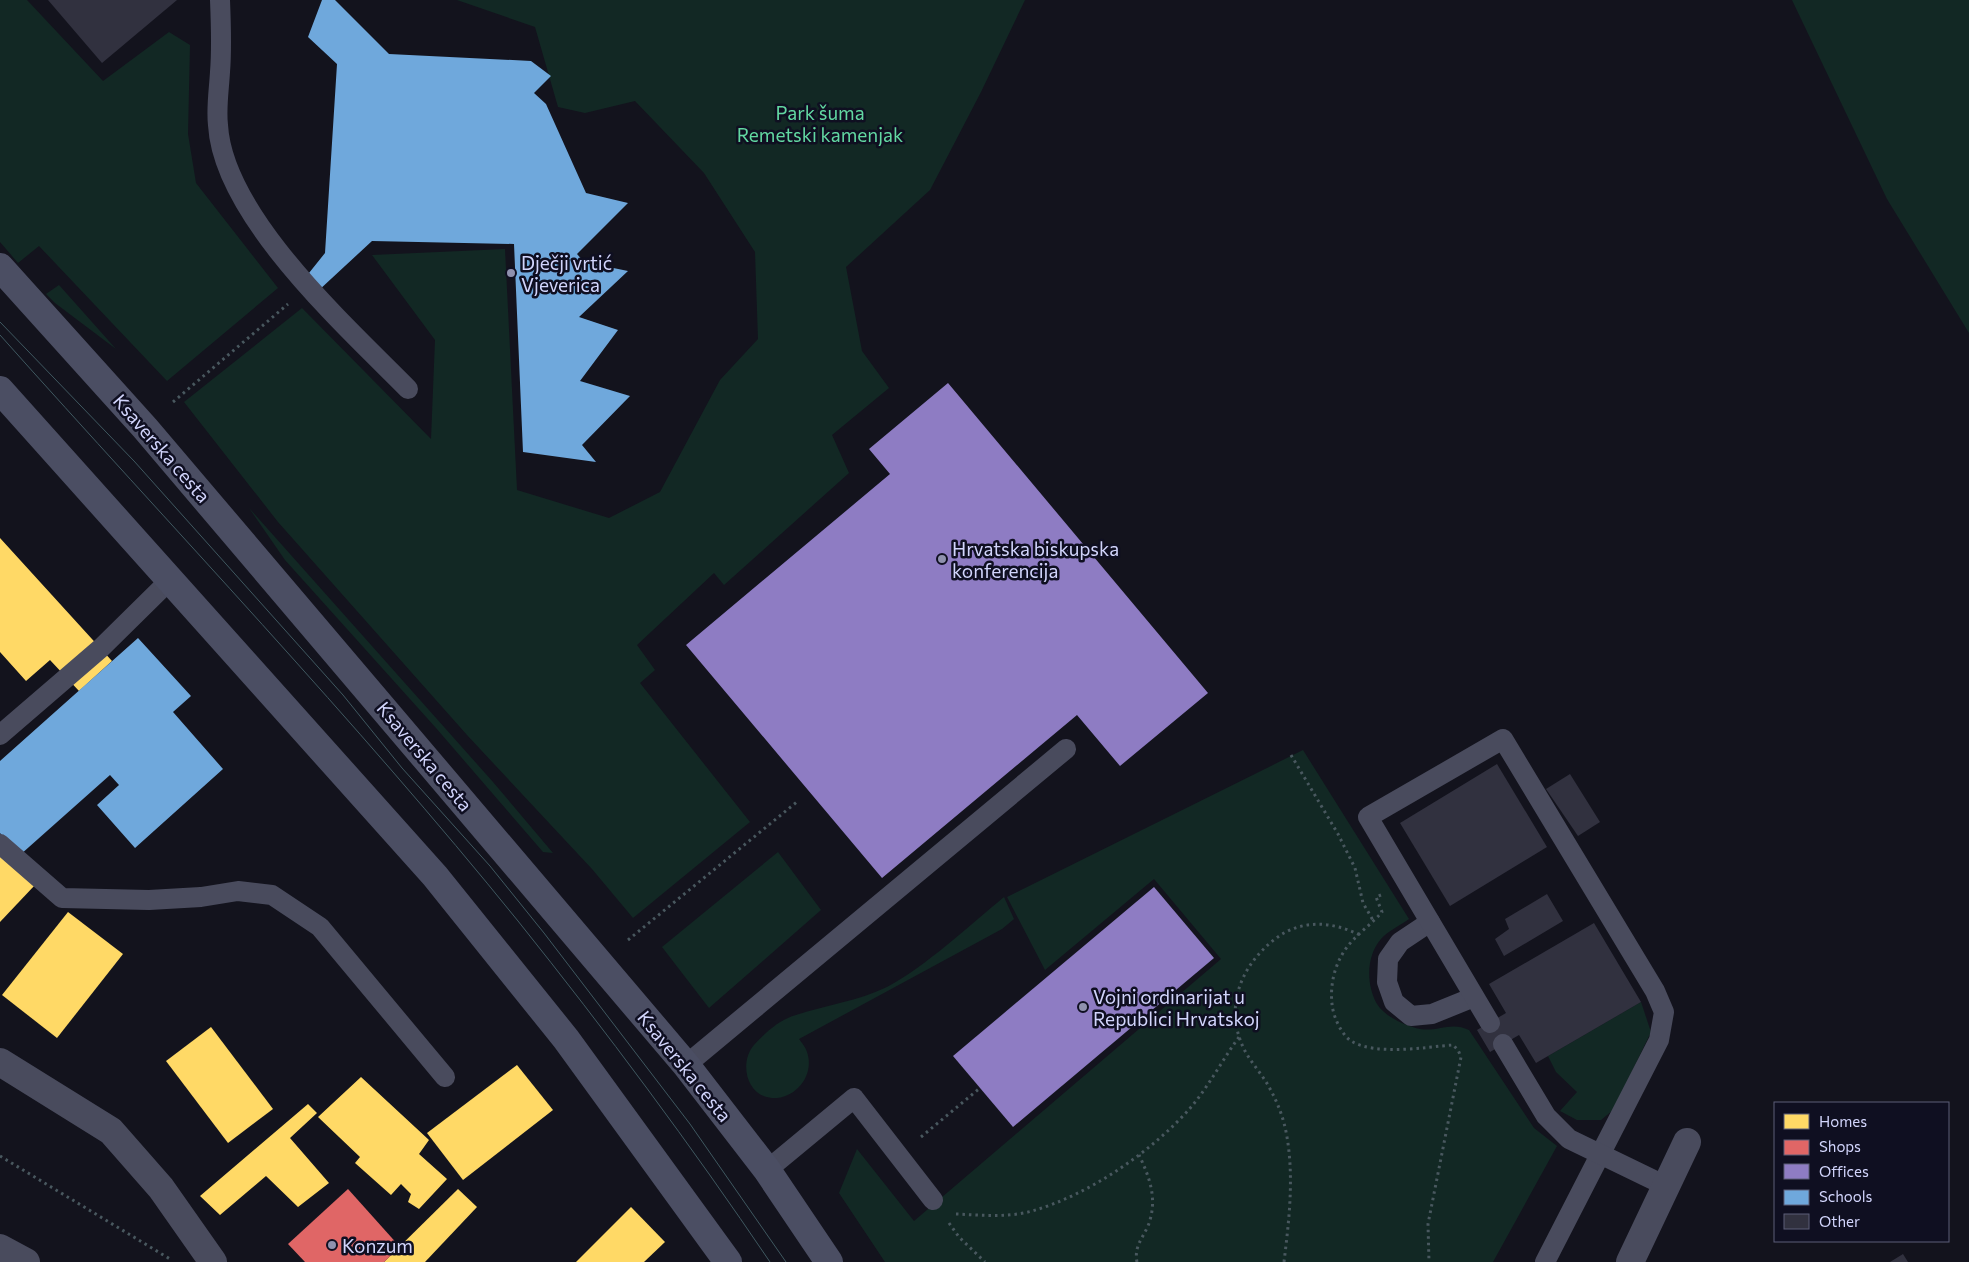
<svg xmlns="http://www.w3.org/2000/svg" width="1969" height="1262" viewBox="0 0 1969 1262" font-family="Commissioner,sans-serif">
  <rect width="100%" height="100%" fill="#13131d"/>
  <g fill="#122824">
    <polygon points="0,0 27,0 103,81 169,32 190,45 188,134 196,183 278,288 167,381 39,246 18,263 0,242"/>
    <polygon points="457,0 1025,0 981,92 930,190 846,267 862,351 889,388 832,435 849,473 724,585 714,573 637,645 655,670 640,683 750,822 633,918 592,869 467,735 278,522 184,402 302,308 431,439 435,340 372,255 505,249 517,490 609,518 660,492 720,380 758,339 755,252 704,173 635,101 585,113 558,107 535,27"/>
    <polygon points="1792,0 1969,0 1969,333 1887,199"/>
    <polygon points="59,285 116,349 55,303 46,294"/>
    <polygon points="249,508 493,782 553,853 543,852 436,728 285,560"/>
    <path d="M1303 750 1409 919C1401 925 1388 931 1381 939 1366 956 1366 985 1377 1004 1385 1017 1406 1026 1420 1029 1438 1032 1451 1021 1469 1030L1534 1128 1557 1146 1493 1262H885L839 1193 857 1149 914 1221 1221 959 1154 879 1045 970 1007 897Z"/>
    <polygon points="778,852 821,910 709,1008 662,947"/>
    <path d="M1004 897 1014 919 1002 929 799 1039C802 1043 806 1048 807 1052 815 1075 796 1099 772 1098 746 1096 739 1062 754 1045 766 1032 779 1020 796 1015 826 1005 858 1001 887 987 925 967 970 925 1004 897Z"/>
    <polygon points="1641,1002 1651,1032 1613,1110 1601,1120 1577,1120 1560,1111 1577,1092 1556,1072 1548,1056"/>
  </g>
  <g fill="#ffd966">
    <polygon points="0,538 112,661 79,691 50,660 26,681 0,652"/>
    <polygon points="0,852 35,885 0,922"/>
    <polygon points="68,912 123,954 57,1038 2,995"/>
    <polygon points="211,1027 273,1109 228,1143 166,1061"/>
    <polygon points="517,1065 553,1110 463,1180 427,1133"/>
    <polygon points="361,1077 429,1140 419,1154 447,1179 419,1209 408,1202 411,1194 401,1184 391,1195 355,1163 360,1157 318,1117"/>
    <polygon points="308,1104 317,1113 290,1138 329,1183 298,1207 266,1176 220,1215 200,1196"/>
    <polygon points="458,1189 477,1207 425,1262 384,1262"/>
    <polygon points="631,1207 665,1242 644,1262 576,1262"/>
  </g>
  <polygon fill="#e06666" points="348,1189 400,1247 384,1262 305,1262 288,1244"/>
  <g fill="#8e7cc3">
    <polygon points="948,383 1208,693 1120,766 1077,715 882,878 686,645 890,474 869,449"/>
    <polygon points="1154,887 1214,958 1013,1127 953,1056"/>
  </g>
  <g fill="#6fa8dc">
    <polygon points="322,0 335,0 389,54 531,61 551,76 534,93 546,104 586,193 628,203 577,254 584,262 628,271 579,317 618,330 580,381 630,396 582,445 596,462 523,452 514,244 372,241 318,291 305,278 325,253 337,64 308,37"/>
    <polygon points="138,638 191,696 173,712 223,769 135,848 97,805 119,785 110,775 20,855 0,833 0,761"/>
  </g>
  <g fill="#31313f">
    <polygon points="48,0 177,0 102,63"/>
    <polygon points="1497,764 1547,847 1450,906 1400,823"/>
    <polygon points="1570,774 1600,822 1578,836 1546,789"/>
    <polygon points="1547,894 1563,921 1504,956 1495,939 1509,929 1505,919"/>
    <polygon points="1594,923 1641,1002 1536,1063 1519,1035 1490,1052 1477,1030 1506,1013 1489,984"/>
    <polygon points="1903,1254 1908,1262 1890,1262"/>
  </g>
  <g fill="none" stroke-linecap="round" stroke-linejoin="round">
    <g stroke="#49585f" stroke-width="3" stroke-dasharray="2.5 4" stroke-linecap="butt">
      <polyline points="173,402 288,304"/>
      <polyline points="1291,755 1338,834 1355,868 1363,903 1374,922"/>
      <path d="M1381 895 1376 897 1382 912C1371 925 1354 936 1345 950 1334 966 1330 986 1332 1004 1333 1016 1341 1034 1351 1041 1376 1056 1425 1047 1453 1045L1458 1050 1461 1057 1428 1224 1429 1262"/>
      <polyline points="628,940 798,801"/>
      <polyline points="921,1137 980,1088"/>
      <polyline points="0,1156 170,1259"/>
      <path d="M956 1214C981 1215 1007 1218 1032 1211 1089 1195 1153 1151 1192 1106 1210 1084 1223 1059 1239 1037"/>
      <polyline points="949,1223 959,1237 985,1262"/>
      <path d="M1137 1262C1134 1247 1142 1239 1148 1226 1158 1200 1150 1178 1139 1155"/>
      <path d="M1284 1262C1289 1221 1294 1178 1287 1137 1284 1119 1278 1103 1269 1087 1262 1074 1251 1063 1244 1049 1224 1008 1240 966 1275 939 1301 919 1331 921 1360 935"/>
    </g>
    <g stroke="#494b5d" stroke-width="20">
      <path d="M220 0C221 24 222 48 220 72 219 90 216 108 218 125 223 216 347 327 408 389"/>
      <polyline points="0,735 101,648 170,580"/>
      <polyline points="0,844 62,898 149,900 201,897 238,891 272,895 320,927 445,1077"/>
      <polyline points="1430,922 1400,942 1388,959 1387,982 1394,1002 1411,1016 1432,1014 1474,997"/>
      <polyline points="1490,1023 1368,817 1503,739 1655,991 1664,1012 1659,1040 1545,1262"/>
      <polyline points="1503,1044 1546,1116 1569,1139 1666,1186"/>
      <polyline points="686,1065 1066,749"/>
      <polyline points="767,1170 854,1098 933,1200"/>
    </g>
    <g stroke="#494b5d" stroke-width="28">
      <polyline points="0,1062 111,1131 161,1188 213,1262"/>
      <polyline points="0,1248 26,1262"/>
      <polyline points="1630,1262 1687,1142"/>
    </g>
    <g stroke="#4b4e63" stroke-width="28">
      <polyline points="0,267 145,428 686,1065 767,1170 829,1262"/>
      <polyline points="0,390 435,876 566,1039 728,1262"/>
    </g>
    <g stroke="#3f5860" stroke-width="1">
      <polyline points="0,322 134,461 343,695 402,768 490,866 544,933 690,1124 786,1262"/>
      <path d="M0 335C173 529 354 718 518 921 606 1031 691 1145 770 1262"/>
    </g>
  </g>
  <g fill="#8f91ae" stroke="#0f0f21" stroke-width="2">
    <circle cx="511" cy="273" r="5"/>
    <circle cx="942" cy="559" r="5"/>
    <circle cx="1083" cy="1007" r="5"/>
    <circle cx="332" cy="1245" r="5"/>
  </g>
  <g text-anchor="middle" dominant-baseline="central" stroke-width="5" stroke-linejoin="round" paint-order="stroke">
    <g font-size="19" fill="#62d8a2" stroke="#0f0f21">
      <text x="820" y="112">Park šuma<tspan x="820" dy="22">Remetski kamenjak</tspan></text>
    </g>
    <g font-size="19" fill="#d2d5fc" stroke="#0f0f21" text-anchor="start">
      <text x="521" y="262">Dječji vrtić<tspan x="521" dy="22">Vjeverica</tspan></text>
      <text x="952" y="548">Hrvatska biskupska<tspan x="952" dy="22">konferencija</tspan></text>
      <text x="1093" y="996">Vojni ordinarijat u<tspan x="1093" dy="22">Republici Hrvatskoj</tspan></text>
      <text x="342" y="1245">Konzum</text>
    </g>
    <g font-size="19" fill="#d2d5fc" stroke="#0f0f21">
      <text transform="translate(162 448) rotate(49)">Ksaverska cesta</text>
      <text transform="translate(425 756) rotate(50)">Ksaverska cesta</text>
      <text transform="translate(685 1066) rotate(51)">Ksaverska cesta</text>
    </g>
  </g>
  <rect x="1774" y="1102" width="175" height="140" fill="#0f0f21" stroke="#5d5e79"/>
  <rect x="1784" y="1114" width="25" height="15" fill="#ffd966" stroke="#5d5e79"/>
  <text x="1819" y="1127" font-size="15" fill="#d2d5fc">Homes</text>
  <rect x="1784" y="1140" width="25" height="15" fill="#e06666" stroke="#5d5e79"/>
  <text x="1819" y="1152" font-size="15" fill="#d2d5fc">Shops</text>
  <rect x="1784" y="1164" width="25" height="15" fill="#8e7cc3" stroke="#5d5e79"/>
  <text x="1819" y="1177" font-size="15" fill="#d2d5fc">Offices</text>
  <rect x="1784" y="1190" width="25" height="15" fill="#6fa8dc" stroke="#5d5e79"/>
  <text x="1819" y="1202" font-size="15" fill="#d2d5fc">Schools</text>
  <rect x="1784" y="1214" width="25" height="15" fill="#31313f" stroke="#5d5e79"/>
  <text x="1819" y="1227" font-size="15" fill="#d2d5fc">Other</text>
</svg>
